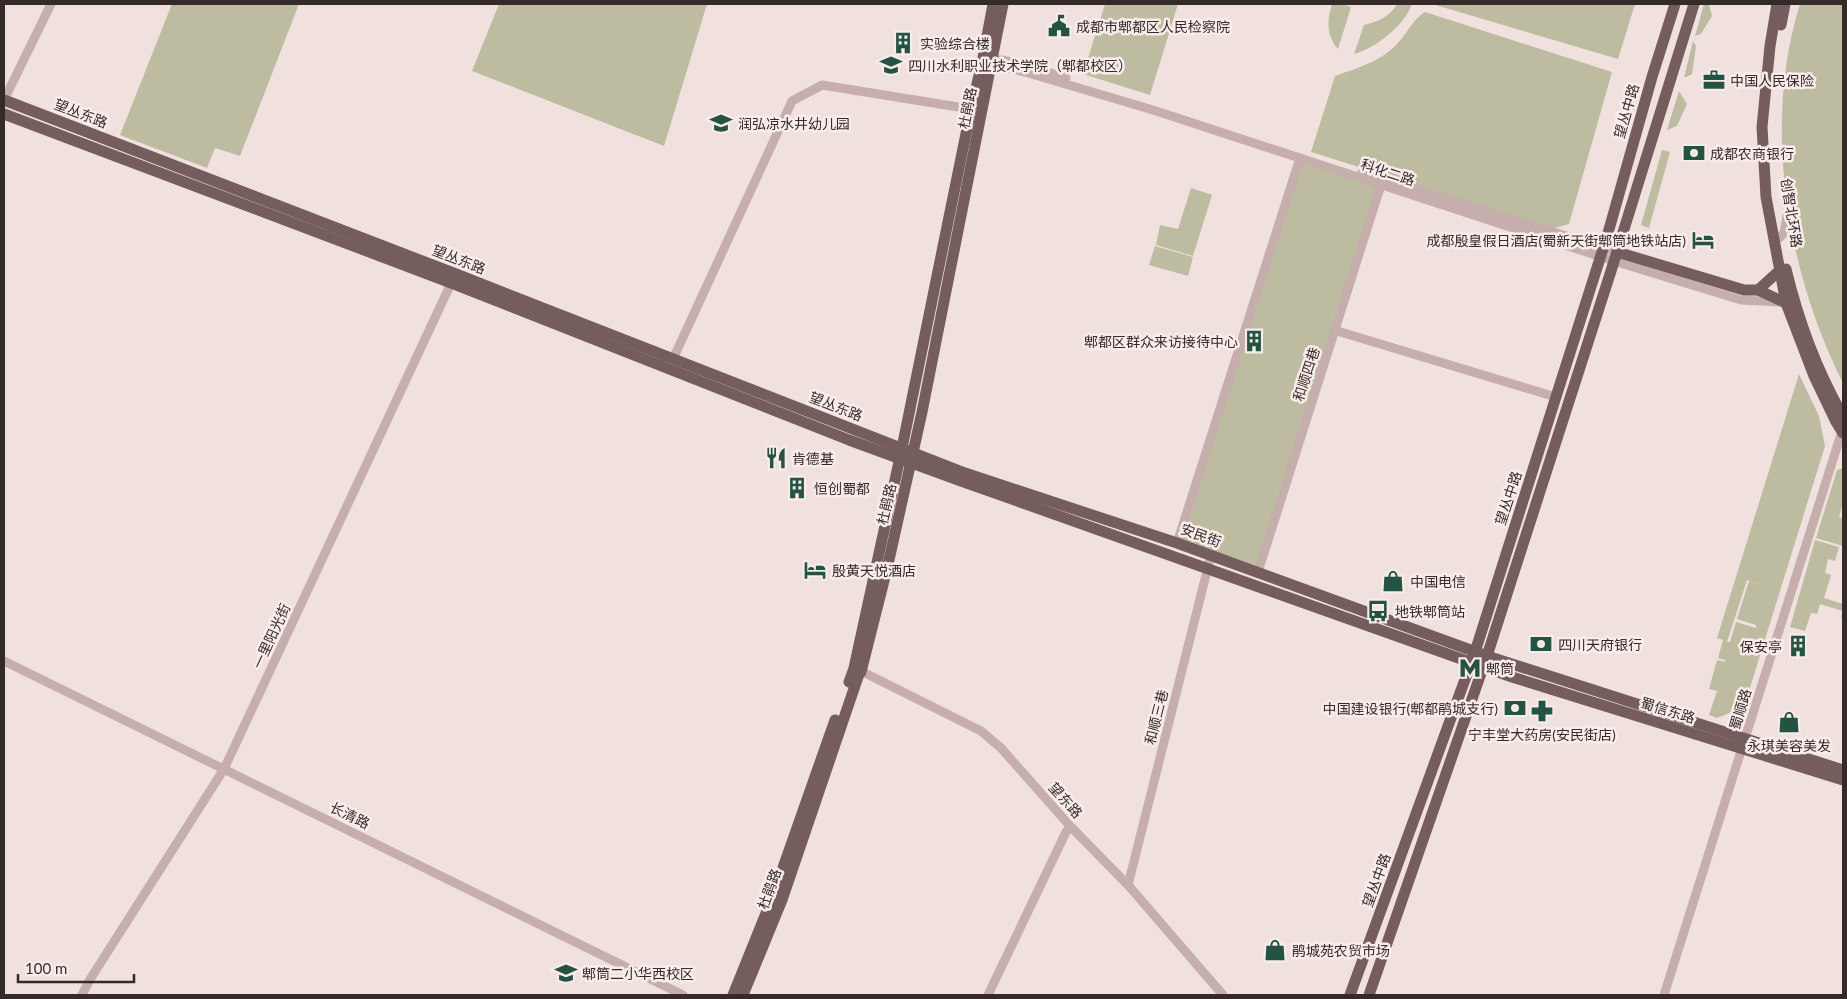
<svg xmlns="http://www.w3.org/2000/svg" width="1847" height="999" viewBox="0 0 1847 999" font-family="Lato,'Noto Sans SC',sans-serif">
  <rect width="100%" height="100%" fill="#f0e1de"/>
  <g fill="#bdbca0" fill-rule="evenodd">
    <polygon points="172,4 299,4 240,156 215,148 207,168 120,135"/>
    <polygon points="499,4 707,4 664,146 472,71"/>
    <polygon points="1105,4 1178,4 1150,95 1083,74"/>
    <path d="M1332 4H1342L1351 7 1338 49C1326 36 1327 19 1332 4Z"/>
    <path d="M1397 4H1412C1404 26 1376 48 1354 54L1364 25C1377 22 1390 17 1397 4Z"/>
    <polygon points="1432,4 1635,4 1618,59"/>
    <polygon points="1704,4 1709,4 1712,16 1701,34 1695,36"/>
    <path d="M1800 4H1843V383C1787 273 1762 124 1800 4Z"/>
    <path d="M1425 12 1612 72 1569 224 1554 228 1311 152 1335 76C1357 68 1380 62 1397 44 1407 34 1412 20 1425 12Z"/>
    <polygon points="1693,41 1696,46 1692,74 1684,78"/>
    <polygon points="1679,91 1687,104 1677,126 1667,130"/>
    <polygon points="1662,150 1670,152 1649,228 1641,225"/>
    <polygon points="1302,163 1378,187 1257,566 1182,540"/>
    <polygon points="1191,188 1212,195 1193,256 1156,245 1160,225 1178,229"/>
    <polygon points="1155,246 1193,257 1188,276 1149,265"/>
    <path d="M1799 374 1819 416 1825 446 1744 707 1717 718 1709 715 1717 691 1709 689 1717 660 1725 662V660L1718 658 1723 640 1717 638ZM1747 580 1768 587 1749 581 1737 619 1756 625V628L1736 622 1730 642H1727Z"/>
    <polygon points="1843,468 1843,503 1839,517 1843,519 1843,546 1816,538 1837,470"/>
    <polygon points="1815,540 1839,547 1835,561 1828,559 1825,573 1831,575 1824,598 1843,604 1843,618 1841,617 1843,611 1820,604 1817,614 1811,613 1805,631 1790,627"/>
  </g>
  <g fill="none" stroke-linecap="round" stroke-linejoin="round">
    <g stroke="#c6aeac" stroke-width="9">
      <path d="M987 61C1002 55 1049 73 1066 78"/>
      <polyline points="985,63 1025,72 1153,110 1614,261 1741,300 1780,302"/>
      <polyline points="4,100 51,4"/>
      <polyline points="1362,172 1617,252"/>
      <polyline points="1779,238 1784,233 1788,210"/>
      <polyline points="1334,330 1556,397"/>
      <polyline points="673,359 792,101 822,85 971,109"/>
      <polyline points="1177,543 1300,158"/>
      <polyline points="1258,572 1381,185"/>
      <polyline points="4,661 683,995"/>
      <polyline points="857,669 981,731 1001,748 1070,826 1128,885 1223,995"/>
      <polyline points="1128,885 1211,555"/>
      <polyline points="82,995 89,981 224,769 454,277"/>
      <polyline points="988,995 1066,832 1070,826"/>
      <polyline points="1664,995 1842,431"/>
    </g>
    <g stroke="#755d5e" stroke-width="11">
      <polyline points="1777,4 1770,46 1762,127 1766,197 1786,303 1814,376 1835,420 1843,433"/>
      <polyline points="1781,25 1785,4"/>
      <polyline points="4,100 456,274 965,473 1177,543 1487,656 1843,770"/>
      <polyline points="4,114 454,284 849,440 961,481 1512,677 1843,780"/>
      <polyline points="1617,252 1744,290 1758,290 1779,271"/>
      <path d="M1786 269C1798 319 1817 371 1843 416"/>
      <polyline points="1758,290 1786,303 1788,306"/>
      <polyline points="849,682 854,668 902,448 971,109 982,63 993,4"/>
      <polyline points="733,995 773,896 835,720"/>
      <polyline points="743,995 782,900 859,674 861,672 887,569 922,412 1003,4"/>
      <polyline points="1350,995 1475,652 1608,233 1652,77 1675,4"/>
      <polyline points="1369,995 1487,656 1611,271 1694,4"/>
    </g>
  </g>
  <defs>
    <g id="civic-bare" transform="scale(1.725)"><path d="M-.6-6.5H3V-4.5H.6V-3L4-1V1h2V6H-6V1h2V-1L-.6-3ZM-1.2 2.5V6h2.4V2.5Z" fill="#245243" stroke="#f8ecea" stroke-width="2.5" paint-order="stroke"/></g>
    <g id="building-bare" transform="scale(1.725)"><path d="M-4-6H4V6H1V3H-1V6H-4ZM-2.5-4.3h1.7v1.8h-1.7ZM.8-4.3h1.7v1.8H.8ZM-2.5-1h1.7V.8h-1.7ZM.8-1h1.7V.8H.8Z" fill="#245243" stroke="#f8ecea" stroke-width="2.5" paint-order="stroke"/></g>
    <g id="school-bare" transform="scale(1.725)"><path d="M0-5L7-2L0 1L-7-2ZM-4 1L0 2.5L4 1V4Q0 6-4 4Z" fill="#245243" stroke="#f8ecea" stroke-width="2.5" paint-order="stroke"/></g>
    <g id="office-bare" transform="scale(1.725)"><path d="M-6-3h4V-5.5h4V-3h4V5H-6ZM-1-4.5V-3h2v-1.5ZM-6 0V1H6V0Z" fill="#245243" stroke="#f8ecea" stroke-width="2.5" paint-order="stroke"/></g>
    <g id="bank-bare" transform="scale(1.725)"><path d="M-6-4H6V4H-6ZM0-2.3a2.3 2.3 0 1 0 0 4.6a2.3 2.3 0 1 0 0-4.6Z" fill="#245243" stroke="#f8ecea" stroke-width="2.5" paint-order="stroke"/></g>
    <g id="hotel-bare" transform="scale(1.725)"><path d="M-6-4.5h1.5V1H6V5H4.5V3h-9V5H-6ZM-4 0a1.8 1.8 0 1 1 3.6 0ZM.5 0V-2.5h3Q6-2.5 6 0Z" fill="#245243" stroke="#f8ecea" stroke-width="2.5" paint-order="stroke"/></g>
    <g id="restaurant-bare" transform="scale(1.725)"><path d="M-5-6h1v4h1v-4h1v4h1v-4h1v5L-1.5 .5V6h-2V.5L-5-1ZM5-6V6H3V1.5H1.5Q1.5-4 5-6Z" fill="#245243" stroke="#f8ecea" stroke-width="2.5" paint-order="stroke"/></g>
    <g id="shop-bare" transform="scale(1.725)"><path d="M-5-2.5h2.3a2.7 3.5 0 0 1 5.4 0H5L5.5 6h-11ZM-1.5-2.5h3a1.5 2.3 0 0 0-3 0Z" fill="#245243" stroke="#f8ecea" stroke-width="2.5" paint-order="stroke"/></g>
    <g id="bus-bare" transform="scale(1.725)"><path d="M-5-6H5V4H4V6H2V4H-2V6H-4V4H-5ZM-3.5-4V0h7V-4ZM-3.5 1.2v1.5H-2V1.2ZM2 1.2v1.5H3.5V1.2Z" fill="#245243" stroke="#f8ecea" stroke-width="2.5" paint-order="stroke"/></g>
    <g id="metro-bare" transform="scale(1.725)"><path d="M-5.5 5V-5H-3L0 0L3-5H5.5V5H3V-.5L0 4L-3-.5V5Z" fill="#245243" stroke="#f8ecea" stroke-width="2.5" paint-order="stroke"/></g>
    <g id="pharmacy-bare" transform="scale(1.725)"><path d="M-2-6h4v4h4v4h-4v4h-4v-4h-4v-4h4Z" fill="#245243" stroke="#f8ecea" stroke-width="2.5" paint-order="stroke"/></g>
  </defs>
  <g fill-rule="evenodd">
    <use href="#civic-bare" x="1059" y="26"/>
    <use href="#building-bare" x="903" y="43"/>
    <use href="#school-bare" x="891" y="65"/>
    <use href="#office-bare" x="1714" y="80"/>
    <use href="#school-bare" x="721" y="123"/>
    <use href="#bank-bare" x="1694" y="153"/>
    <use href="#hotel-bare" x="1703" y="240"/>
    <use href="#building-bare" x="1254" y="341"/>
    <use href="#restaurant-bare" x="776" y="458"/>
    <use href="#building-bare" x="797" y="488"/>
    <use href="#hotel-bare" x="815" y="570"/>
    <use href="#shop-bare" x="1393" y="581"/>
    <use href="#bus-bare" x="1378" y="611"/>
    <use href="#bank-bare" x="1541" y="644"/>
    <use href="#building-bare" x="1798" y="646"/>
    <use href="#metro-bare" x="1470" y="668"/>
    <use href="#bank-bare" x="1515" y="708"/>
    <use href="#pharmacy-bare" x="1542" y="711"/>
    <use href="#shop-bare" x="1789" y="722"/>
    <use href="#shop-bare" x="1275" y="950"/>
    <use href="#school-bare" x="566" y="973"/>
  </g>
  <g text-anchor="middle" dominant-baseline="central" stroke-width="5" stroke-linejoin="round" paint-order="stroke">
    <g font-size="14" fill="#352a2a" stroke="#f8ecea" text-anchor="start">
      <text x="1076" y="26">成都市郫都区人民检察院</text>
      <text x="920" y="43">实验综合楼</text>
      <text x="908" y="65">四川水利职业技术学院（郫都校区）</text>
      <text x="1730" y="80">中国人民保险</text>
      <text x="738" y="123">润弘凉水井幼儿园</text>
      <text x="1710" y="153">成都农商银行</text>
      <text x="1686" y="240" text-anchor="end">成都殷皇假日酒店(蜀新天街郫筒地铁站店)</text>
      <text x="1238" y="341" text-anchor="end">郫都区群众来访接待中心</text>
      <text x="792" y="458">肯德基</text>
      <text x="814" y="488">恒创蜀都</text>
      <text x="832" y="570">殷黄天悦酒店</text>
      <text x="1410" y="581">中国电信</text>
      <text x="1395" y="611">地铁郫筒站</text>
      <text x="1558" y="644">四川天府银行</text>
      <text x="1782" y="646" text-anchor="end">保安亭</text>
      <text x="1486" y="668">郫筒</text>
      <text x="1498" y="708" text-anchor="end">中国建设银行(郫都鹃城支行)</text>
      <text x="1542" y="734" text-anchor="middle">宁丰堂大药房(安民街店)</text>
      <text x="1789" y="745" text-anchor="middle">永琪美容美发</text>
      <text x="1292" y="950">鹃城苑农贸市场</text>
      <text x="582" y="973">郫筒二小华西校区</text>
    </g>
    <g font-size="14" fill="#352a2a" stroke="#f8ecea">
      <text transform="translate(967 108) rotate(-79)">杜鹃路</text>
      <text transform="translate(1626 111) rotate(-74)">望丛中路</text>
      <text transform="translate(81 113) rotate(21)">望丛东路</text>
      <text transform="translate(1388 172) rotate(18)">科化二路</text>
      <text transform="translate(1792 213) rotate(81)">创智北环路</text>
      <text transform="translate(459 259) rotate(21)">望丛东路</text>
      <text transform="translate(1306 374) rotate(-72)">和顺四巷</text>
      <text transform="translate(836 406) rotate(21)">望丛东路</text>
      <text transform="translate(1508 498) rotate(-72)">望丛中路</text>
      <text transform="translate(886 504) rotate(-77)">杜鹃路</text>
      <text transform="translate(1201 535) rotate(20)">安民街</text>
      <text transform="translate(271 636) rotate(-65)">一里阳光街</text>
      <text transform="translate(1740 709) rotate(-73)">蜀顺路</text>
      <text transform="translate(1668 710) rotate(17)">蜀信东路</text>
      <text transform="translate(1156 717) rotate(-76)">和顺三巷</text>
      <text transform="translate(1066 800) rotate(48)">望东路</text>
      <text transform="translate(350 815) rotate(26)">长清路</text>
      <text transform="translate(1376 880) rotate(-70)">望丛中路</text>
      <text transform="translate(769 889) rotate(-70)">杜鹃路</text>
    </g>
  </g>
  <rect width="1847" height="999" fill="none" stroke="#352a2a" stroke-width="10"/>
  <path d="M18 974v8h116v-8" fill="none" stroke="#352a2a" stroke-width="2.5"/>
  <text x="25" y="974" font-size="15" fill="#352a2a" stroke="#f8ecea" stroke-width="4" paint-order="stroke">100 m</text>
</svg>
